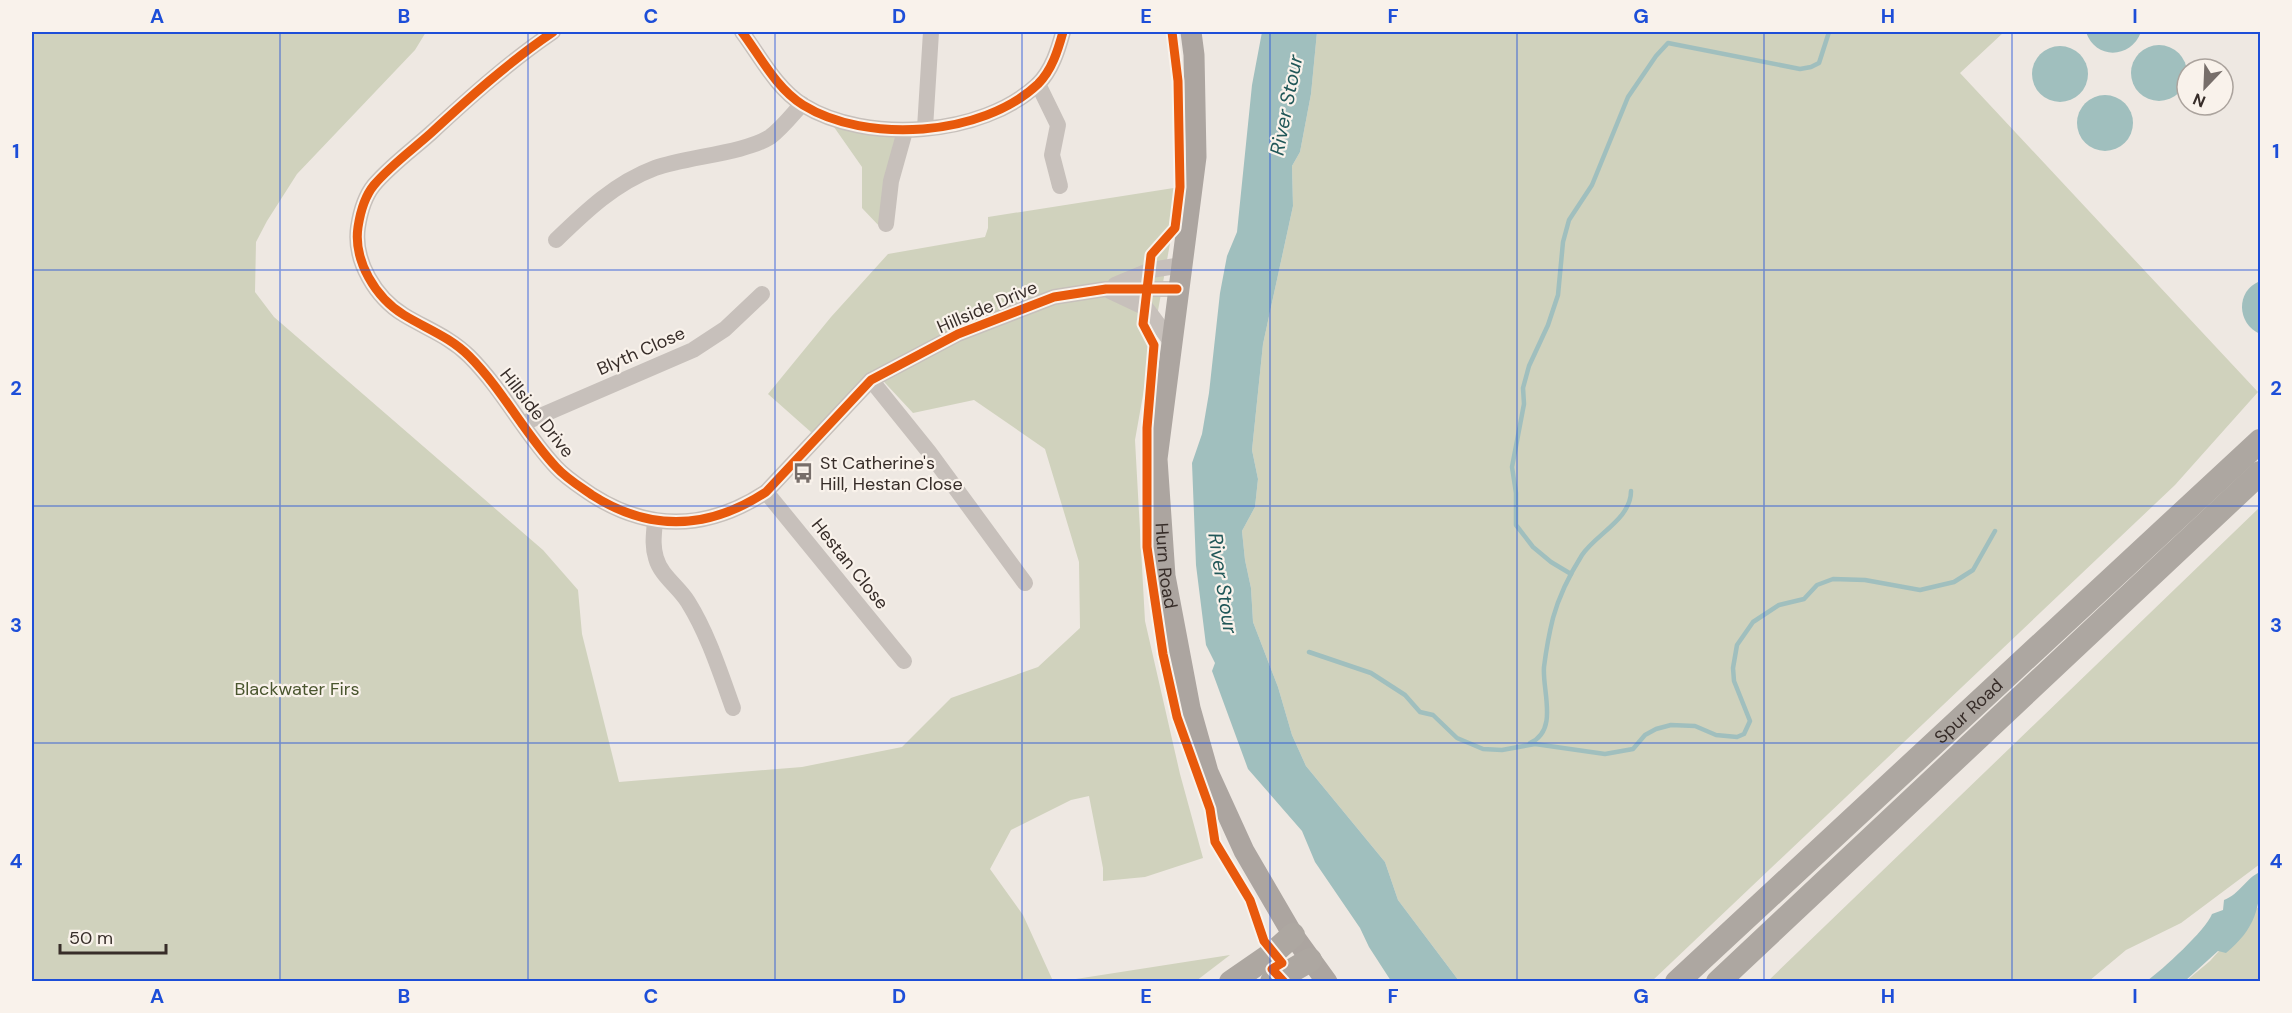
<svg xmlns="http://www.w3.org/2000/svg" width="2292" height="1013" viewBox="0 0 2292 1013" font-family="'DM Sans',sans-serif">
  <rect width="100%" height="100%" fill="#eee8e2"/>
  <g fill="#d0d2bd">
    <polygon points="32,32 426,32 415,50 297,174 267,221 256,242 255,292 274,317 543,550 578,590 582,634 619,782 802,767 902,747 951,698 1038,667 1080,628 1079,562 1045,449 974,400 913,413 873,370 812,433 768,394 831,317 888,254 985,237 988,228 988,217 1180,187 1135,440 1145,621 1180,774 1203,858 1145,877 1103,881 1103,868 1089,796 1071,800 1011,830 990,869 1023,915 1053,981 32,981"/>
    <polygon points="1317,32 2004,32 1960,73 2258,392 2175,485 1652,981 1459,981 1398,900 1385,862 1306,766 1292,735 1278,687 1253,622 1251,588 1245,560 1242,531 1255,507 1258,479 1252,450 1263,344 1293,206 1292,166 1300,152 1311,94"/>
    <polygon points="834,127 898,136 881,228 862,208 862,167"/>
    <polygon points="2260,507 2260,864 2181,923 2126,950 2089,981 1768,981"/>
    <polygon points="2260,905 2260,981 2185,982 2210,961"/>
    <polygon points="1230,955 1196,981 1063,981"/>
  </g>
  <g fill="#a0bfbe">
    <polygon points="1262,32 1317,32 1311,94 1300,152 1292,166 1293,206 1263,344 1252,450 1258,479 1255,507 1242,531 1245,560 1251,588 1253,622 1278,687 1292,735 1306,766 1385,862 1398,900 1459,981 1391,981 1369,947 1360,928 1315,862 1302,831 1248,769 1212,671 1215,663 1206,645 1196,565 1192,463 1202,434 1209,393 1220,293 1227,256 1237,232 1252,85"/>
    <path d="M2086 32H2141C2131 59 2095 60 2086 32Z"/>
    <circle cx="2159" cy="73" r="28"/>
    <circle cx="2060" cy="74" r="28"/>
    <circle cx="2105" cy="123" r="28"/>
    <path d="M2260 281V334C2237 324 2235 291 2260 281Z"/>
    <path d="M2260 872C2261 907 2255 929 2226 953L2218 951 2185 981H2147C2162 970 2206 930 2212 914L2223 910 2224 900C2240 894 2246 878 2260 872Z"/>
  </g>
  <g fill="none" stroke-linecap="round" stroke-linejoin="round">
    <g stroke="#a0bfbe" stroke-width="4.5">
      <polyline points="1571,574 1551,562 1533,547 1516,525 1516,493 1512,467 1524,404 1523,388 1529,366 1548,325 1558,295 1563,242 1569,220 1592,185 1628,97 1656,56 1668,43 1800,69 1811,67 1819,63 1829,32"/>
      <polyline points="1309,652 1371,673 1405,695 1420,712 1433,715 1457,738 1483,749 1502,750 1535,744 1605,754 1633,749 1645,735 1656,729 1671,725 1695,726 1716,735 1737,737 1744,734 1750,721 1734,681 1733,668 1737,645 1753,622 1779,605 1804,599 1817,585 1833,579 1865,580 1920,590 1954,582 1973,570 1995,531"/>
      <path d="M1530 743C1559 730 1542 691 1544 667 1546 651 1549 634 1553 618 1559 596 1570 574 1582 555 1596 534 1631 519 1631 491"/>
    </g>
    <g stroke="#c7c0bb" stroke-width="16">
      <path d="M553 32C509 62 470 97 431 133 412 150 390 166 374 185 365 196 360 214 358 227 353 261 376 298 404 315 427 329 450 337 469 356 503 390 524 433 556 467 566 478 579 486 592 495 650 532 708 530 766 492L871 380 958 334 1054 297 1106 289H1177"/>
      <path d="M742 32C760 56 776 88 803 105 866 144 982 137 1038 84 1052 70 1058 50 1063 32"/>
      <polyline points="1038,84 1058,125 1052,155 1060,186"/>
      <polyline points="925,128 931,32"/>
      <polyline points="886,224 891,181 905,131"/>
      <path d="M556 240C586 211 615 183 655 168 686 157 745 153 770 137 782 128 792 115 802 104"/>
      <polyline points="1115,285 1151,270 1182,265"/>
      <polyline points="1110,291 1146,308 1172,343"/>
      <polyline points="871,380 929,452 1025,583"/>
      <polyline points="524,423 693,350 725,329 762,294"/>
      <polyline points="766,492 904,661"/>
      <path d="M655 521C654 534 652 545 656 558 661 576 678 586 688 602 708 634 720 672 733 708"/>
    </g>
    <path stroke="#aca5a0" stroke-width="21" id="s1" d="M1191 32 1194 55 1196 157 1157 459 1165 576 1190 708 1208 772 1244 851 1293 935 1327 982"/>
    <g stroke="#ada7a1" stroke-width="24">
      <polyline points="1231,982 1273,953 1293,935"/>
      <polyline points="1272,982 1310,960"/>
      <path id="s2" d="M1677 982 2260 441"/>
      <polyline points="1718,982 2260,473"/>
    </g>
    <g stroke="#f9f2eb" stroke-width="13">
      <g id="cycleway">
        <path d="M553 32C509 62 470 97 431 133 412 150 390 166 374 185 365 196 360 214 358 227 353 261 376 298 404 315 427 329 450 337 469 356 503 390 524 433 556 467 566 478 579 486 592 495 650 532 708 530 766 492L871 380 958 334 1054 297 1106 289H1177"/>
        <path d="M742 32C760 56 776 88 803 105 866 144 982 137 1038 84 1052 70 1058 50 1063 32"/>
        <polyline points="1172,32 1178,81 1180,187 1175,228 1151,255 1143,324 1154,345 1147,428 1147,547 1163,654 1177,717 1210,809 1215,842 1250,900 1264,941 1282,963 1272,969 1284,982"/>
      </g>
    </g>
    <use href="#cycleway" stroke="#e8590c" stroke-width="9"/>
  </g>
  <path fill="none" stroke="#1d4ed8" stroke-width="1.5" stroke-opacity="0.55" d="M280 32V982M528 32V982M775 32V982M1022 32V982M1270 32V982M1517 32V982M1764 32V982M2012 32V982M32 270H2260M32 506H2260M32 743H2260"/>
  <defs>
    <g id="bus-bare" transform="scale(1.62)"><path d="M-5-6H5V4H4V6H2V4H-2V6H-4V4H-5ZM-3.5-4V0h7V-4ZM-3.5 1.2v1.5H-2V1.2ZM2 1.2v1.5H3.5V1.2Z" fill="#776e6a" stroke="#f9f2eb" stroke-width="2.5" paint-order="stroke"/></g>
  </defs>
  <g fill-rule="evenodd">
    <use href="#bus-bare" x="803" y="473"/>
  </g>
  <g text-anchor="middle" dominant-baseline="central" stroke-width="4.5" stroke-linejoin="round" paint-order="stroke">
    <g font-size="18" fill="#372d29" stroke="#f9f2eb">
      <text transform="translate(987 307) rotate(-23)">Hillside Drive</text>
      <text transform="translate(641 351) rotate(-24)">Blyth Close</text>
      <text transform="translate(537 413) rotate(52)">Hillside Drive</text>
      <text transform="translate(850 564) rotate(51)">Hestan Close</text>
      <text stroke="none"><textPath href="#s1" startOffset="537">Hurn Road</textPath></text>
      <text stroke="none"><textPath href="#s2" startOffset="398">Spur Road</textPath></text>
    </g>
    <g font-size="18" fill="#372d29" stroke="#f9f2eb" text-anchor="start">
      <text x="820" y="463">St Catherine's<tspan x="820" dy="21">Hill, Hestan Close</tspan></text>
    </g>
    <g font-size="18" fill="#49552e" stroke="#f9f2eb">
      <text x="297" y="689">Blackwater Firs</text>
    </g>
    <g font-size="20" font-style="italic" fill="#205758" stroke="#f9f2eb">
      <text transform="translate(1286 105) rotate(-79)">River Stour</text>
      <text transform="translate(1223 583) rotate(81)">River Stour</text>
    </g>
  </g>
  <rect width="2292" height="1013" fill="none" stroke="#f9f2eb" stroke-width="66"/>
  <g transform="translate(2205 87) rotate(203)"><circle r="28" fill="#f9f2eb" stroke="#aba39d" stroke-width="1.5"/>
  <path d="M0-4.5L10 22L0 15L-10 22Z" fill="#776e6a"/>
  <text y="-9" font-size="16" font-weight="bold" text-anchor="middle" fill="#372d29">N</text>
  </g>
  <path d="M60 944v9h106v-9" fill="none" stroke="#372d29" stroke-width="3"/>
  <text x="69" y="944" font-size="18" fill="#372d29" stroke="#f9f2eb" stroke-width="4.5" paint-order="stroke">50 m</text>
  <rect x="33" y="33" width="2226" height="947" fill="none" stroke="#1d4ed8" stroke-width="2"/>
  <g font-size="20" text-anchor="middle" font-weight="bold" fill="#1d4ed8">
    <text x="157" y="23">A</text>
    <text x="404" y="23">B</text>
    <text x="651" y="23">C</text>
    <text x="899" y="23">D</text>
    <text x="1146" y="23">E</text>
    <text x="1393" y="23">F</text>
    <text x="1641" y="23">G</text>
    <text x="1888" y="23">H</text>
    <text x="2135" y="23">I</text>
    <text x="16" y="158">1</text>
    <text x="2276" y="158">1</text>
    <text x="16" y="395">2</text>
    <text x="2276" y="395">2</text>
    <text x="16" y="632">3</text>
    <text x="2276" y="632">3</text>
    <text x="16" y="868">4</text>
    <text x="2276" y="868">4</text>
    <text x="157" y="1003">A</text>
    <text x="404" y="1003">B</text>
    <text x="651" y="1003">C</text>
    <text x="899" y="1003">D</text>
    <text x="1146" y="1003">E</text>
    <text x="1393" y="1003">F</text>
    <text x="1641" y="1003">G</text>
    <text x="1888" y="1003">H</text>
    <text x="2135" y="1003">I</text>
  </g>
</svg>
